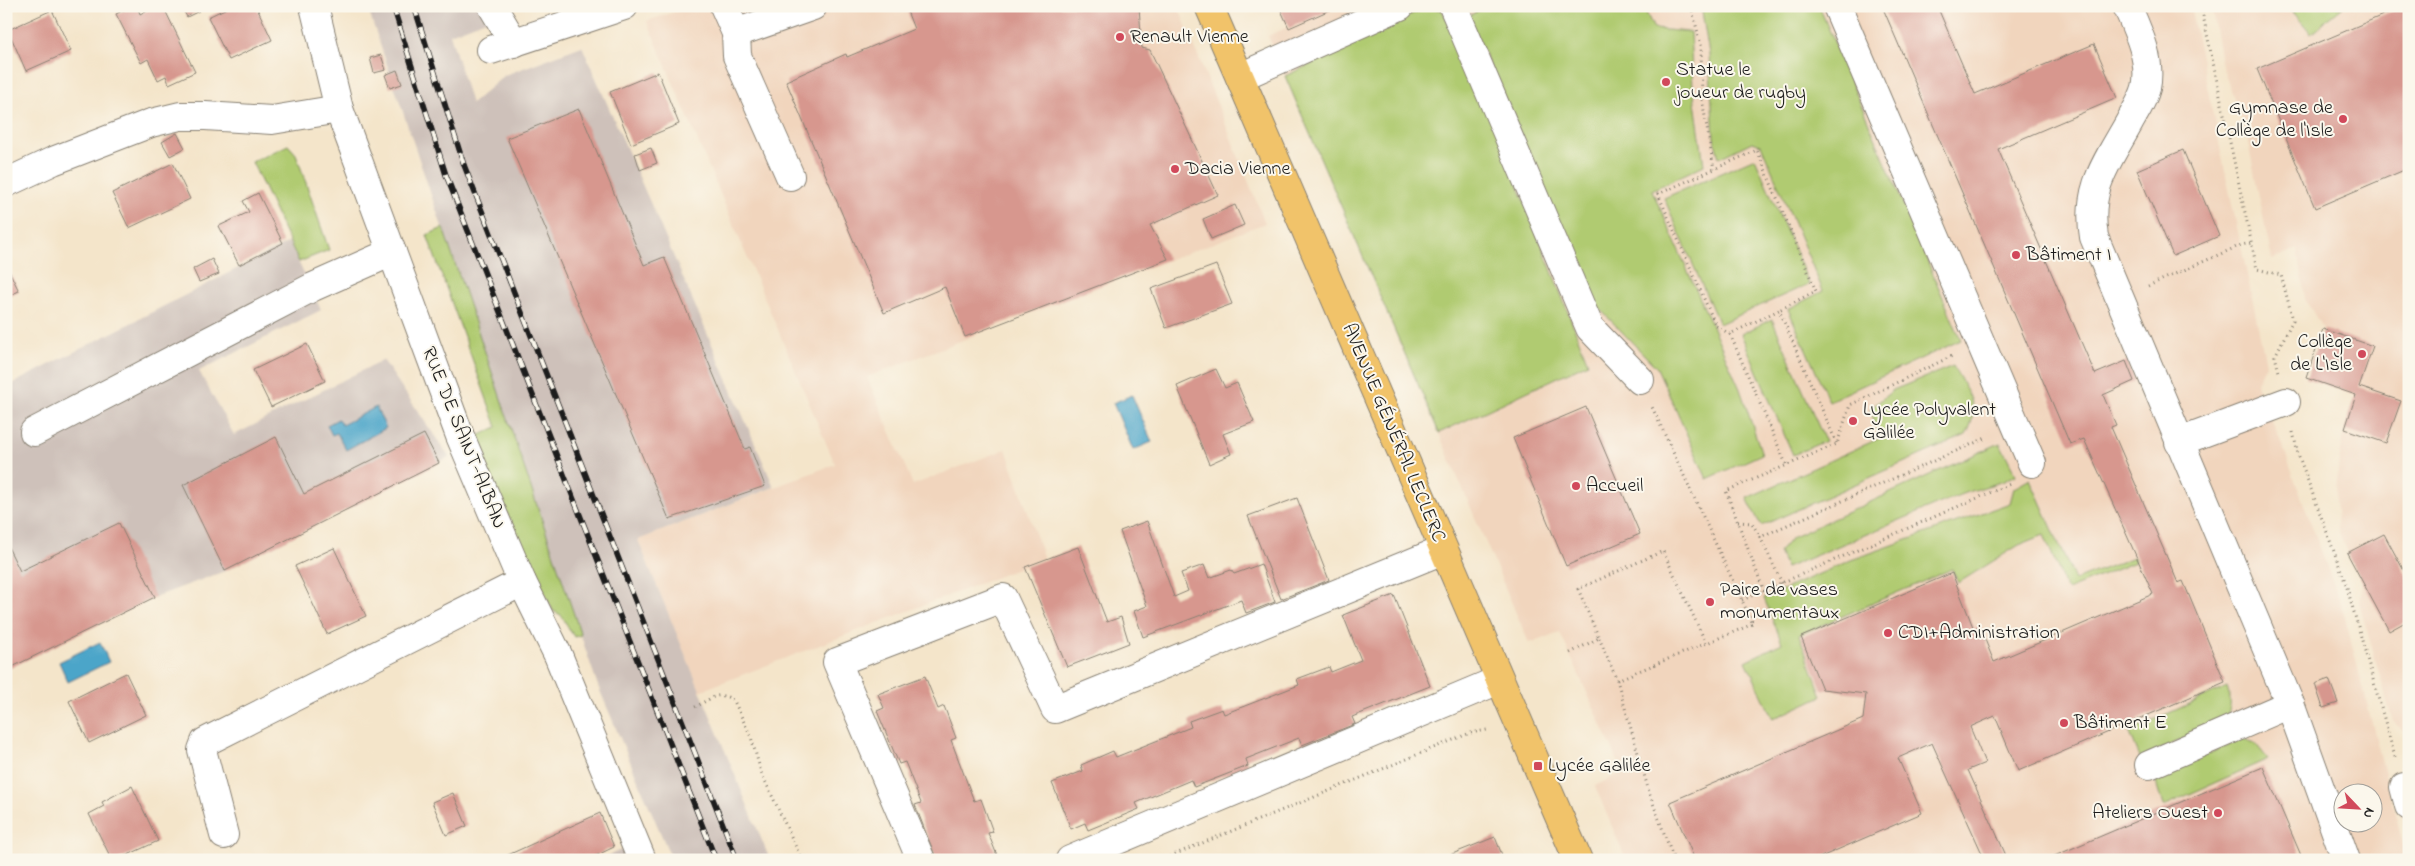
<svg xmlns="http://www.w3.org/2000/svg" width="2415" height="866" viewBox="0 0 2415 866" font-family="'Indie Flower',sans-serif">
  <rect width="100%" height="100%" fill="#fbf7ec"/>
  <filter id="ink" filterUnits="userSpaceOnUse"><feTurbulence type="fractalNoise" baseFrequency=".02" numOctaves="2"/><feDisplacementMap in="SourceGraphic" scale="10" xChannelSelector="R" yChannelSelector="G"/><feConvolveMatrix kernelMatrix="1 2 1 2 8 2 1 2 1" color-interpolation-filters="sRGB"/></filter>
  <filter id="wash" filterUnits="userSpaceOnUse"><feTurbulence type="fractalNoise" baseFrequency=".0096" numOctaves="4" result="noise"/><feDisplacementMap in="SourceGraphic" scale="20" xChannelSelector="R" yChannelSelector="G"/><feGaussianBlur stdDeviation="1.12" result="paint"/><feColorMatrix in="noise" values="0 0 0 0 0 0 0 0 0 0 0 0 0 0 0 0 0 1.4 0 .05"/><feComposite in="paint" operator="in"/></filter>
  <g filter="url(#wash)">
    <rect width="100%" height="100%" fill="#f4e5ca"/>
    <g fill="#f1d5bd" fill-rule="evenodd">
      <polygon points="693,6 1178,6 1265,223 867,377 913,485 1006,449 1044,559 700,691 638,540 835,464 647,21"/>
      <path d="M1279 6H2190L2266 364 2256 385 2279 437 2343 610 2407 860H1626L1595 786 1623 772 1560 633 1529 643 1268 36 1288 27ZM2342 794H2372V824H2342Z"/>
      <polygon points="2211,6 2409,6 2409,735 2393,722 2359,602 2363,584 2347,553 2338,529 2335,500 2339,462 2345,429 2356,396 2306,378 2323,329 2305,299 2298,248 2272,260 2246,132 2222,66"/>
    </g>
    <g fill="#cec1ba">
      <polygon points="367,6 522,6 450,34 471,104 505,75 582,46 774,487 638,540 770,860 672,860 598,686"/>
      <polygon points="289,242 321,310 199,371 234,435 383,360 449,457 225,571 155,597 6,670 6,387"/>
      <polygon points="623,849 627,860 599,860"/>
    </g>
    <g fill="#b0cb71" stroke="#667446">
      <polygon points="1489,6 1643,6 1654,29 1690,32 1693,88 1704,165 1652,190 1740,389 1762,454 1707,479 1657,368 1592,301 1468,16"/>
      <polygon points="1701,6 1819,6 1961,340 1829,401 1788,309 1823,291 1761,145 1752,142 1719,158 1714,138 1709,54"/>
      <polygon points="2288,6 2343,6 2311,33"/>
      <polygon points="1428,7 1442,10 1471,65 1588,363 1439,433 1285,76 1313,63 1310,58"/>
      <polygon points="288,145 296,154 329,250 299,262 252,162"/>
      <polygon points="1755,158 1809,284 1719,324 1664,198"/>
      <polygon points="443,228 581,635 574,637 561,615 553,611 477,450 478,436 497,427 427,235"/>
      <polygon points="1772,319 1825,441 1793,455 1741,334"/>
      <path d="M1953 366C1967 392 1982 406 1966 435L1761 526 1747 498 1880 438 1870 409 1893 390Z"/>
      <polygon points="2000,443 2016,475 2004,481 1962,494 1786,568 1779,552 1791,538"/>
      <polygon points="2030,479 2075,580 2134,557 2135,562 2067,590 2044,535 2019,545 1958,583 1952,569 1799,635 1822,696 1773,719 1746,661 1782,643 1764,598 1851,560 2010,503 2014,488"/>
      <path d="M2227 687C2232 703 2232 709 2222 722L2140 758 2129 731Z"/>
      <polygon points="2244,739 2255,743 2268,759 2163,806 2155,779 2234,742"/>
    </g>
    <g fill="#4ca5c9" stroke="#346072">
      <polygon points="1132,395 1152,442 1133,450 1113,403"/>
      <polygon points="376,407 386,428 346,450 337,433 332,435 327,425 338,419 342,425"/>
      <polygon points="100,642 109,662 68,682 59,662"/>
    </g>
    <g id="blocks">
      <g fill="#d7978e">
        <polygon points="132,6 137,6 140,14 155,6 163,6 195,72 169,84 166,76 158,80 148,59 141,63 116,14"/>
        <polygon points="181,6 197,6 199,11 187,17"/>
        <polygon points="231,6 256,6 272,40 229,60 208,17"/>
        <polygon points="905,6 1139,7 1142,48 1150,50 1218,195 1150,225 1168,259 965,337 945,287 884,313 786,81 846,54 847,57 914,29"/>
        <polygon points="1279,6 1339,6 1289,28"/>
        <polygon points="1882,6 1937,6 1975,94 2094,44 2117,98 1998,149 2095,374 2126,361 2134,381 2103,395 2116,425 2111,427 2178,583 2183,581 2225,682 2018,771 1995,716 1970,727 1985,763 1968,770 2008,860 1985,860 1932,743 1898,758 1922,813 1814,860 1695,860 1670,802 1863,719 1866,694 1822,689 1801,637 1952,573 1973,627 1971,630 1980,627 1994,662 2153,594 2084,439 2070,444"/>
        <polygon points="2404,6 2409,6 2409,168 2315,208 2257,69"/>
        <polygon points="52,10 71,51 26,71 8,30"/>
        <polygon points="381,55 386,70 374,73 370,58"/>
        <polygon points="397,70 402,84 390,88 385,75"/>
        <polygon points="658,72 679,124 631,144 610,92"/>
        <polygon points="579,109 644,265 664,257 745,449 750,447 765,486 669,519 507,138"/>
        <polygon points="177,133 185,148 170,156 162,142"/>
        <polygon points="651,148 657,163 640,170 635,154"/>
        <polygon points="2183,150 2219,236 2173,256 2137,170"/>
        <polygon points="173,163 190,199 129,228 112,193"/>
        <polygon points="258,193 283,243 239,265 219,226 249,212 243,201"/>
        <polygon points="1235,205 1244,225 1211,239 1203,219"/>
        <polygon points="212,259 219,274 199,282 193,269"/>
        <polygon points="6,265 19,291 6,297"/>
        <polygon points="1216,265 1232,304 1166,328 1151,289"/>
        <polygon points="2323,329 2373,346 2359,387 2401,401 2386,443 2345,429 2356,395 2306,378"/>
        <polygon points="307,344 325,381 271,407 253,370"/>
        <polygon points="1216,369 1225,388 1237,383 1254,422 1223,434 1231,454 1209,464 1177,386"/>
        <polygon points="1586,407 1640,534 1566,566 1513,438"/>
        <polygon points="424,434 439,463 225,571 183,485 276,437 304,494"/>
        <polygon points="1297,498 1329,580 1281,599 1248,516"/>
        <polygon points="1147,521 1174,597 1188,591 1181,573 1204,565 1209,578 1231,570 1234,574 1261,564 1275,602 1246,613 1241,600 1143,637 1134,611 1147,606 1120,531"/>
        <polygon points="119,523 155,597 6,670 6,543 20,571"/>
        <polygon points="2384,534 2409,580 2409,620 2389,631 2347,553"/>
        <polygon points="1078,547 1107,622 1121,617 1129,643 1067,667 1025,567"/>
        <polygon points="334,548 366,616 327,634 295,566"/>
        <polygon points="1394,595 1430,686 1352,717 1355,724 1302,745 1299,738 1246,759 1248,766 1194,787 1191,780 1136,803 1139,809 1088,830 1085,823 1071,829 1052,783 1083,771 1081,765 1113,751 1116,757 1191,727 1189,721 1222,709 1224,714 1299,685 1297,679 1329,667 1331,672 1361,660 1343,615"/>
        <polygon points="126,673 146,715 89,743 69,701"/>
        <polygon points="925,676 938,709 944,706 956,738 951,740 974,801 981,799 993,832 988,833 999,860 944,860 942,856 936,858 915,805 921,803 905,762 899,764 877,711 884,708 878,694"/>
        <polygon points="2329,679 2338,703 2323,708 2315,684"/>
        <polygon points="2409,739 2409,757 2408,757 2405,745"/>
        <polygon points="2263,767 2303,860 2045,860"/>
        <polygon points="132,786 158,841 117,860 112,860 89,814 104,806 102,802"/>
        <polygon points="453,793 467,826 446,835 432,802"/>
        <polygon points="600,813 614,847 587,860 497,860"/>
        <polygon points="1495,837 1504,860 1437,860"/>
      </g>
    </g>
  </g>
  <g filter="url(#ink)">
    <use href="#blocks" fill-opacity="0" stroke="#888073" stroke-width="1"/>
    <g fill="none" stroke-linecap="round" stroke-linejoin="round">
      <g stroke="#888073" stroke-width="30">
        <g id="minor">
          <polyline points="314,6 339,109 460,436 522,582 558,655 642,860"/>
          <polyline points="492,6 514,43"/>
          <polyline points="724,6 736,33 737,56 790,176"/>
          <polyline points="1453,6 1590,328 1640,380"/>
          <polyline points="1837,6 2032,463"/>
          <path d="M2127 6C2138 31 2152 60 2146 88 2143 100 2135 112 2129 123 2106 164 2086 188 2094 237L2290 704 2346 860"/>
          <polyline points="736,33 813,6"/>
          <polyline points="491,50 624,6"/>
          <polyline points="1240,77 1400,6"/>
          <polyline points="6,183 53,161 151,123 180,116 205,116 272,120 339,109"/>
          <polyline points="34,432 313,287 392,252"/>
          <polyline points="2179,442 2286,402"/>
          <polyline points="2149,765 2290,704"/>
          <polyline points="2404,787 2409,806"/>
          <polyline points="224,835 202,750 205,742 522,582"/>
          <polyline points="921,860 837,662 1003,598 1055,709 1443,550"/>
          <polyline points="1070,860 1499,680"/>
        </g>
      </g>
      <g stroke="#888073" stroke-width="30">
        <polyline id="major" points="1209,6 1578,860"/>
      </g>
      <g stroke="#888073" stroke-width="3" stroke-dasharray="1 4" stroke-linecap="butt">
        <polyline points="1691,6 1701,45 1702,99 1714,169"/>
        <polyline points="2201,6 2257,269 2281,275 2293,320 2275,356 2279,372"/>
        <polyline points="2148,286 2241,245 2252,243"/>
        <polyline points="1730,334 1716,326 1658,194 1757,150 1816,291 1779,310"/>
        <polyline points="2293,432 2298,454 2346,584 2395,757"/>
        <polyline points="1786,464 1730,334 1779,310 1837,444"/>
        <polyline points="1738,522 1752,523 1760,537"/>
        <polyline points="1782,583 1760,537 1986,438"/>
        <polyline points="1764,591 1726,491 1837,444 1850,405 1952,356"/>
        <polyline points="1742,600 2010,484"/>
        <polyline points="1599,638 1617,680 1650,795 1674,860"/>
        <polyline points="1570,653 1599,638 1578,589 1663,551 1706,643"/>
        <polyline points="1617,680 1753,624 1652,407"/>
        <path d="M695 707C709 700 719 689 734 701L751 737 761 772 802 860"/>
        <polyline points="1161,860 1470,733 1487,730"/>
      </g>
      <use href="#minor" stroke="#fff" stroke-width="28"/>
      <use href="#major" stroke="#f1c36a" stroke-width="28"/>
      <g stroke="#1c1c1c" stroke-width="5.5">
        <g id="rail">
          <polyline points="393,6 446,175 716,860"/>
          <polyline points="414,6 464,165 737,860"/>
        </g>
      </g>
      <use href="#rail" stroke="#fbf7ec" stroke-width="4" stroke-dasharray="11" stroke-linecap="butt"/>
    </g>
  </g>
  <g fill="#d1495b" stroke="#fbf7ec" stroke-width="2">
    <circle cx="1120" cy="37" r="5"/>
    <circle cx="1666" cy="82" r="5"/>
    <circle cx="2343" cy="119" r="5"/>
    <circle cx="1175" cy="169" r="5"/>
    <circle cx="2016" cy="255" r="5"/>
    <circle cx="2362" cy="354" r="5"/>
    <circle cx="1853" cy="421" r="5"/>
    <circle cx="1576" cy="486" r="5"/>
    <circle cx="1710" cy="602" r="5"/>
    <circle cx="1888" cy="633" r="5"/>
    <circle cx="2064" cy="723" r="5"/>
    <rect x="1533" y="761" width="10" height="10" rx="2.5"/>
    <circle cx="2218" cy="813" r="5"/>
  </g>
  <g text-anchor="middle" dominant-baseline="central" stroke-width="4" stroke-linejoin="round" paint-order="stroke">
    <g font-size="20" fill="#1c1c1c" stroke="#fbf7ec" text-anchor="start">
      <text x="1130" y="37">Renault Vienne</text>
      <text x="1676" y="70">Statue le<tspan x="1676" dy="23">joueur de rugby</tspan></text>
      <text x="2333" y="108" text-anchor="end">Gymnase de<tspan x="2333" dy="23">Collège de l'Isle</tspan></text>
      <text x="1185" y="169">Dacia Vienne</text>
      <text x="2026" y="255">Bâtiment I</text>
      <text x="2352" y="342" text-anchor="end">Collège<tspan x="2352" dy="23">de L'Isle</tspan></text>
      <text x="1863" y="410">Lycée Polyvalent<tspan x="1863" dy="23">Galilée</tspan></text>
      <text x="1586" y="486">Accueil</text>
      <text x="1720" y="590">Paire de vases<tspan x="1720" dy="23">monumentaux</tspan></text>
      <text x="1898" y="633">CDI+Administration</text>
      <text x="2074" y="723">Bâtiment E</text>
      <text x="1548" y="766">Lycée Galilée</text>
      <text x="2208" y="813" text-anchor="end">Ateliers Ouest</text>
    </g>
    <g font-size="20" fill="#1c1c1c" stroke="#fbf7ec">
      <text transform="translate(1393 433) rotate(67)">AVENUE GÉNÉRAL LECLERC</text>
      <text transform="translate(463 438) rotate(68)">RUE DE SAINT-ALBAN</text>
    </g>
  </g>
  <rect width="2415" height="866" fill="none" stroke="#fbf7ec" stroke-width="25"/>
  <g transform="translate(2358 808) rotate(115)"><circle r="24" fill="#fbf7ec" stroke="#a29f99"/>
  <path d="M0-4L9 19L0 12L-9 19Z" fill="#d1495b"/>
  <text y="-8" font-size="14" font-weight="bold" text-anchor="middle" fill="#1c1c1c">N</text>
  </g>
</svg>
